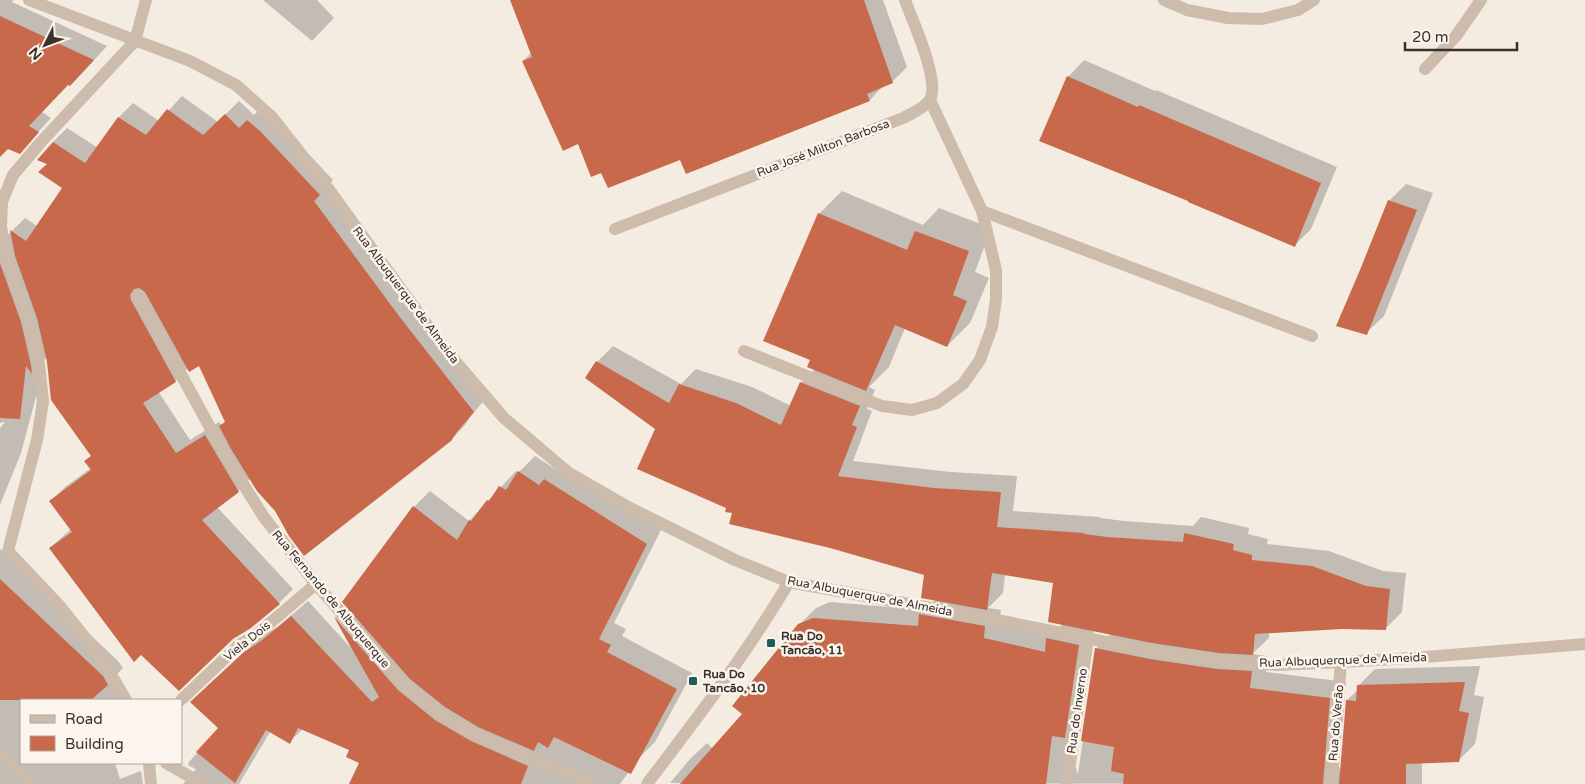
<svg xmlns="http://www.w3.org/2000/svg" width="1585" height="784" viewBox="0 0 1585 784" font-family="'Varela Round',sans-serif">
  <rect width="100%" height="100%" fill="#f4ebe1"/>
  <g fill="#0003" fill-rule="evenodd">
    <polygon points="0,0 13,0 12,2 107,46 84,71 70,85 68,84 42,112 51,118 20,152 0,144"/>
    <polygon points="263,0 317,0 334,18 312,41"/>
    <polygon points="512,0 883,0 907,67 892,82 884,85 870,100 681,158 602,171 579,142 523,61 531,53"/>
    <polygon points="1084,60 1155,91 1156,90 1337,167 1311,229 1295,245 1068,77"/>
    <path d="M182 96 218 122 239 101 254 115 262 107 274 117 333 180 327 186 487 397 471 416 465 425 451 440 276 510 251 478 238 491 217 507 293 589 279 603 50 548 71 529 51 501 65 487 91 468 86 461 92 454 47 357 39 365 40 382 21 453 0 505V428L5 422 0 423V237L4 239 25 218 37 226 64 187 49 163 53 142 67 128 98 148 119 117 133 103 159 121ZM200 364 226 421 221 425 219 422 190 440 158 391 175 381 188 368Z"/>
    <polygon points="1406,184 1433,193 1384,316 1366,333 1389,201"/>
    <path d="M842 191 923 225 939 208 991 228 975 272 989 278 970 323 947 346 905 328 889 367 869 387 875 390 867 409 872 411 853 461 951 472 1017 476 1013 511 1100 517V518L1124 521 1193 526 1201 517 1249 528 1248 534 1268 539 1267 544 1329 551 1383 571 1406 573 1402 612 1385 629 1341 627 1269 632V638L1252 654 1267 656 1266 672 1346 682 1339 766 1341 774 1347 700 1358 690V686L1375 669 1480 666 1474 695 1484 697 1475 744 1459 760 1422 762V784L670 783 690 759 707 743 713 749 744 714 799 625 816 608 830 602 925 610 936 599 925 574 734 512 727 507 597 362 613 346 681 384 696 369 752 387 791 406 801 383 815 369 812 360 819 214ZM1005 574 1054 582 1063 624 1052 634 999 622 1001 610 988 608 1003 593ZM1094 630 1111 633 1096 649 1078 774 1075 766Z"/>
    <polygon points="535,456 555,469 560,464 662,528 614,623 626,629 622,636 692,673 655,742 639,758 620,784 369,784 360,762 350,750 303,729 289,742 270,732 239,784 183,784 196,769 188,765 189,762 220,728 208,686 261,636 279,626 308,601 351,648 335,617 347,605 344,602 414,507 430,491 469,521 516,471 519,472"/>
    <polygon points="0,549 118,661 123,668 112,679 123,700 21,700 21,763 115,763 120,779 141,771 143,784 0,784"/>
  </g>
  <g fill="#c8694b">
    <polygon points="510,0 864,0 893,83 867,94 870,101 686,174 680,160 608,188 601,173 591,177 578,144 563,151 522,61 532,57"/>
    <polygon points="0,16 94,60 70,86 68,85 29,126 39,132 20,154 8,149 0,157"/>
    <polygon points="1067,76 1138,107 1139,105 1321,183 1295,247 1188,202 1188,201 1039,141"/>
    <polygon points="167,109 203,135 225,114 239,128 247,120 260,131 320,195 314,201 399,316 474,412 457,432 451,441 304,556 289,536 275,511 257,491 231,449 219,426 225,422 199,366 189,372 145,292 139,288 134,289 130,295 131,300 176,382 143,403 176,453 205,435 239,492 202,520 280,604 251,628 233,639 179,691 141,655 134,662 49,548 72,532 49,501 91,470 84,461 91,456 51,400 47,362 37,318 15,256 10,230 26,241 62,188 38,172 47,164 37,160 53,142 85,163 118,117 146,135"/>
    <polygon points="1388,200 1417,210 1367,335 1336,326 1360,270"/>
    <polygon points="818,213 907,250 915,231 969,251 953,295 967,301 947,347 895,325 866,391 807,367 810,360 763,341"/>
    <polygon points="0,263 21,322 31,365 32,374 26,366 20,419 0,418"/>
    <polygon points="596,361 669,403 679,384 736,403 781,425 800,382 860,406 852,425 857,427 838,476 934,488 1001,492 997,527 1084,533 1084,534 1107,537 1183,542 1184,533 1234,544 1233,550 1252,555 1252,560 1312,566 1366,586 1390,589 1386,630 1341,629 1255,634 1253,655 1219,653 1152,643 1048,622 1053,583 992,573 987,610 921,598 924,575 830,548 729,524 732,513 725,512 726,508 637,469 655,429 585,378"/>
    <polygon points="518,471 539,485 544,479 647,544 599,639 611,645 607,652 677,689 631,774 554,737 548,748 538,742 534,751 478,727 445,707 410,679 342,602 413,506 457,540 469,520 471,521 487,500 489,501 499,486 506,490"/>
    <polygon points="0,579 103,676 108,685 91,700 0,700"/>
    <polygon points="919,614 985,626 984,638 1045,652 1046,638 1079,645 1065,738 1052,736 1046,784 680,784 742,714 732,706 798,624 813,618 918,626"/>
    <polygon points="291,616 372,702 379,697 334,617 398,690 435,720 471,741 528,766 521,784 349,784 359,763 346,757 349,750 298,728 290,744 266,730 235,783 196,752 218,728 190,702 244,652 261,641"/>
    <polygon points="1095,648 1150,659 1217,669 1252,671 1250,688 1330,698 1323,784 1123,784 1124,774 1111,771 1114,747 1081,741"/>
    <polygon points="1465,682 1459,711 1469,713 1459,762 1406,764 1406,784 1339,784 1346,700 1356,701 1357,685"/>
  </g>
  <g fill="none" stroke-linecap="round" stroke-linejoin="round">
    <g stroke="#cdbbac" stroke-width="12">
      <polyline points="29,0 190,61 236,85 272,117 330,191 443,347 504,418 569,473 628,507 735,560 789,582 1007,622 1151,651 1218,661 1277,665 1341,662 1413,658 1585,644"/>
      <polyline points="1164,0 1187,10 1228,18 1262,19 1298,10 1314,0"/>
      <polyline points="1425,69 1456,36 1481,0"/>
      <polyline points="982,211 1312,336"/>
      <path d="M615 229 903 118C912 113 923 109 929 101 942 84 912 20 905 0"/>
      <polyline points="138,296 224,453 263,516 316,584 404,685 440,714 474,734 522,755 595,784"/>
      <polyline points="744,351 882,406 912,410 937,403 963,384 980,360 992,327 996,299 996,270 982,211 930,100"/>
      <polyline points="126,700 102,659 59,605 8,551 37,440 43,401 39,364 29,320 7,258 1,227 2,202 13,175 41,142 135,41 146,0"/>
      <polyline points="181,700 239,645 256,635 316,584"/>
      <polyline points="0,754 30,784"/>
      <polyline points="149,763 151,784"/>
      <polyline points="166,763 203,784"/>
      <path d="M647 784C697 718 747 653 789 582"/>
      <polyline points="1067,784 1088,638"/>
      <polyline points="1331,784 1341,662"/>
    </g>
  </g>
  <g fill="#1f5a5e" stroke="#fbf5ee" stroke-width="2">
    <rect x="766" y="638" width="10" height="10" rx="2.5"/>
    <rect x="688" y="676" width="10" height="10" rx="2.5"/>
  </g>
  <g text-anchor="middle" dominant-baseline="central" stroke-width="5" stroke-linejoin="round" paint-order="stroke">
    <g font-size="12" fill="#3b302b" stroke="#fbf5ee">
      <text transform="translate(823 148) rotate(-21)">Rua José Milton Barbosa</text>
      <text transform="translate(406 295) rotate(53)">Rua Albuquerque de Almeida</text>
      <text transform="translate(870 596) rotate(11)">Rua Albuquerque de Almeida</text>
      <text transform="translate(331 599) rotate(50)">Rua Fernando de Albuquerque</text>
      <text transform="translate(247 641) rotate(-39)">Viela Dois</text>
      <text transform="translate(1343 660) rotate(-2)">Rua Albuquerque de Almeida</text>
      <text transform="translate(1077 711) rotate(-82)">Rua do Inverno</text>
      <text transform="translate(1336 723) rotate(-85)">Rua do Verão</text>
    </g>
    <g font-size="12" font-weight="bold" fill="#3b302b" stroke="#fbf5ee" text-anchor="start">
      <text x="781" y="636">Rua Do<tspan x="781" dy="14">Tancão, 11</tspan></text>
      <text x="703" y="674">Rua Do<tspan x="703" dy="14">Tancão, 10</tspan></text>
    </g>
  </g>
  <rect x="20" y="699" width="162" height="65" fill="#fbf5ee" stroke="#aea6a0"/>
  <rect x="30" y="715" width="25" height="8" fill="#cdbbac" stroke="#aea6a0"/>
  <text x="65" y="724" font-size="15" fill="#3b302b">Road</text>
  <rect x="30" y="736" width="25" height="15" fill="#c8694b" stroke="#aea6a0"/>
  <text x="65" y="749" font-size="15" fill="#3b302b">Building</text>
  <g transform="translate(45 45) rotate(228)" stroke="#fbf5ee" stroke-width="4" paint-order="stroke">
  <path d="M0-4L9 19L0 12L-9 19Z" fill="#3b302b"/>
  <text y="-8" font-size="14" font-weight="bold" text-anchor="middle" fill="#3b302b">N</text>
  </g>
  <path d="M1405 42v8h112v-8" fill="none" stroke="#3b302b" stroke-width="2.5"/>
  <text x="1412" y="42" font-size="15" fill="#3b302b" stroke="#fbf5ee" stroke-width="4" paint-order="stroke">20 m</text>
</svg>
